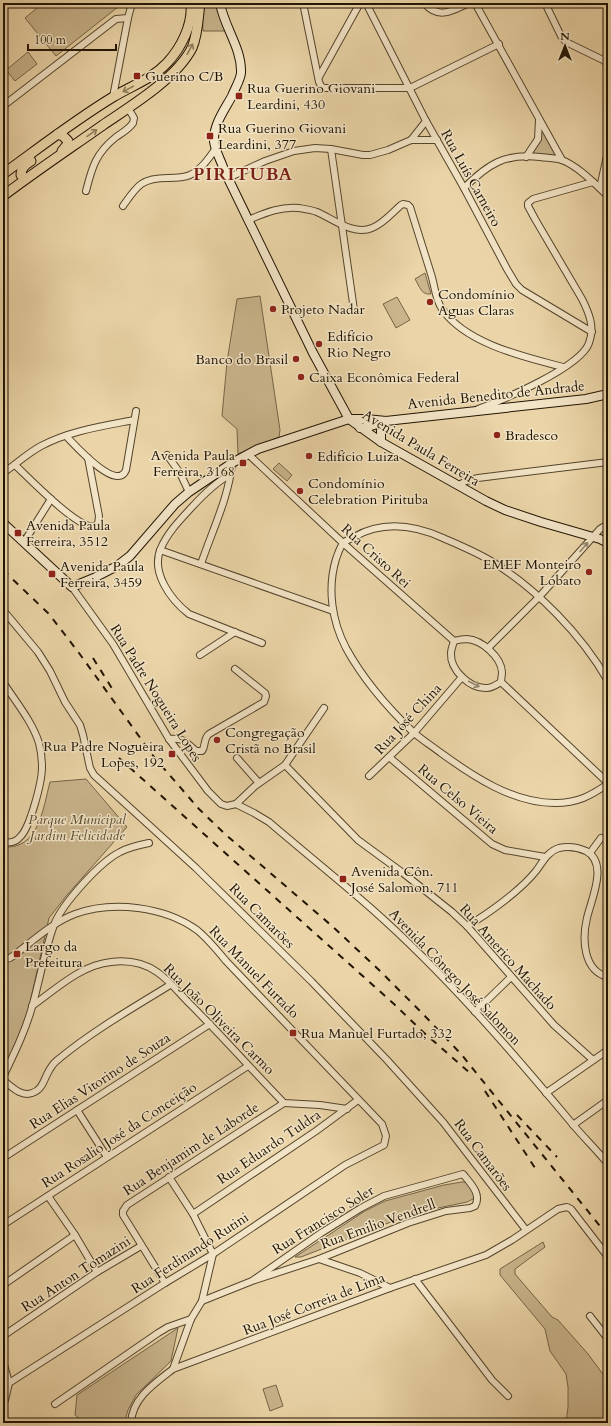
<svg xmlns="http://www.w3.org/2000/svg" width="611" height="1426" viewBox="0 0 611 1426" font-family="Cardo,serif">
  <rect width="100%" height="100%" fill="#ebd5a8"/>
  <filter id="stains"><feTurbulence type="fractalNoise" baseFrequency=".005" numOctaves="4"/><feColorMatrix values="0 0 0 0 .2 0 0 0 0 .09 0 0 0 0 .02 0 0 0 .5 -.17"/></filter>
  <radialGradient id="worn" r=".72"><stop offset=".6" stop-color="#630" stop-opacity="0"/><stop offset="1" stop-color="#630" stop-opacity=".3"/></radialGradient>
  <g fill="#c9b48c" stroke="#756447">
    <polygon points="43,3 123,3 56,56 25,18"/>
    <polygon points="202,3 218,3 225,31 203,31"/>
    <polygon points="28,52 37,64 15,81 6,70"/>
    <polygon points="540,126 557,157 531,154"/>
    <path d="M425 273 431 294C421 295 420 287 415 279Z"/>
    <polygon points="260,296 280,430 279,437 238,454 237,429 222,416 227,362 237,299"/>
    <polygon points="397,297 410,320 396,328 383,304"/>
    <polygon points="279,463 292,475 287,481 273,469"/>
    <path d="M86 779 127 827 67 895 49 918 27 1016 11 1053 3 1068V847C39 850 43 808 50 782Z"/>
    <polygon points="462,1182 466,1182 473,1190 475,1198 467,1202 414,1213 301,1257 295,1257 365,1211 385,1201 444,1185"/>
    <polygon points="543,1242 545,1247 515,1269 515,1274 552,1317 558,1320 588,1354 608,1381 608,1423 566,1423 568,1407 568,1387 566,1374 550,1351 545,1329 500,1275 500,1269"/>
    <polygon points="178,1328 171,1361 136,1395 128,1410 124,1423 84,1422 75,1415 77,1395"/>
    <polygon points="276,1385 283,1406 270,1411 263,1389"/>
  </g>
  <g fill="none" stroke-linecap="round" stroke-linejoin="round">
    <g stroke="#54442c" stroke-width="8">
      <g id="street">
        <polyline points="303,3 319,82 321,86 324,88 410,88 499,44"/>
        <polyline points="366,3 426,121 464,188 507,269 516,284 522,290 592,332"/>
        <path d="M424 3C439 20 452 11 469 3"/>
        <polyline points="475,3 562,160"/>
        <polyline points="545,3 561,36 566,42 603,60 608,64"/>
        <polyline points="3,7 6,3"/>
        <polyline points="319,77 360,3"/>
        <polyline points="113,97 128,18 132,3"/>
        <polyline points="3,106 116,19 128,18"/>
        <polyline points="411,140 426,121"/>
        <polyline points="331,149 354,310"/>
        <polyline points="526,157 538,139 539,120"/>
        <polyline points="228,178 265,161 294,151 315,148 331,149 363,155 370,155 388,150 411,140 437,140"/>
        <path d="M464 188C488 164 505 153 540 157 547 158 556 158 562 160 578 166 596 185 608 196"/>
        <polyline points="600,188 608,151"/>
        <path d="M86 191C92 167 96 153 116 137 122 133 129 129 133 123L134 118 128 108"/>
        <path d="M123 206C137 186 141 178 168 178 175 178 183 178 190 175 201 170 209 158 216 148"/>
        <path d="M248 220C265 213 281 206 299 208 305 209 312 210 317 212 333 219 354 236 372 228 383 224 392 213 401 205L403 204 408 205 410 207C417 230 424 252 431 274 435 286 435 299 442 309 466 344 525 357 563 367"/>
        <path d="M478 409C503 400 581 367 589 343 595 327 589 313 582 299L535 219 528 206V203L533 199 593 182"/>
        <path d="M66 436C74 444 117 493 126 470L136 411"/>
        <polyline points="248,454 343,543 454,641"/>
        <polyline points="167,455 180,473 189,492"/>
        <path d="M15 465C30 479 74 525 93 527L98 524 99 516 88 458"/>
        <path d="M3 473C16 464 28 453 41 446 69 431 103 426 134 420"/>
        <path d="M231 474C216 482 203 495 192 507 180 520 168 532 161 548 150 572 171 600 189 614L262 643"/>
        <polyline points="459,485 466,481 478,478 608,462"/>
        <polyline points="24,542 51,499"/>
        <polyline points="160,550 333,611"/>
        <path d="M201 564C212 531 229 497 232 463"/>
        <path d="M72 587 113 644 169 739 208 791 221 804 227 806 236 804 254 813 269 822C304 852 339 880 373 910 444 973 509 1048 570 1121 582 1136 596 1149 608 1164"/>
        <polyline points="3,610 38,652 50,671 65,702 80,725 83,735 90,768 94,775 196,868 311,981 387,1060 443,1122 526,1230"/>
        <path d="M454 641C453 645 451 649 451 653 450 670 470 689 487 688 492 688 496 685 501 682"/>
        <path d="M454 641C458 640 463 639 467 639 482 640 501 657 502 672 502 676 501 679 501 682"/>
        <polyline points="488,648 539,597 600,529 608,524"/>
        <polyline points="200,655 235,632"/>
        <path d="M608 681C582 635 536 588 491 561 476 552 459 545 443 538 414 525 382 521 354 537 351 539 347 540 344 542 340 546 338 554 336 559 327 589 332 621 346 648 363 679 388 708 413 732 422 740 432 746 441 753 474 777 513 803 555 803 578 803 590 796 608 784"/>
        <path d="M3 682C15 701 32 721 39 743 41 751 42 759 42 767 42 782 30 828 20 837 16 842 9 843 3 842"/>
        <polyline points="501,682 608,783"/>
        <path d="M169 739C185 738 184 741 196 751H202C206 746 203 739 209 734L264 702 266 696 265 693 235 669"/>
        <polyline points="389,757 492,844 505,850 545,857"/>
        <polyline points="237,758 259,783"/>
        <polyline points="285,765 358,840 403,873 452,912 467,926 554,1025 593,1060"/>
        <polyline points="369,776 414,733 462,677"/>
        <polyline points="236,804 255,786 285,765 324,708"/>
        <polyline points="590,853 601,838"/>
        <path d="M467 926C488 914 521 890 536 871 542 863 548 851 559 848 568 846 577 847 586 851 609 863 591 900 587 918 582 939 583 971 608 977"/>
        <path d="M3 960 10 958C31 943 51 923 75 914 113 900 165 907 197 930 208 939 217 950 226 961L382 1124 386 1136 384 1145 345 1165 213 1254 165 1283 9 1383"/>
        <path d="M32 1006C56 989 81 965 111 962 127 960 144 963 157 972 169 980 180 994 190 1004 222 1036 252 1070 284 1103L320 1105 347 1109"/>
        <polyline points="475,1012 511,977"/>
        <path d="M3 1077C14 1054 25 1032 32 1007 40 980 44 952 54 925 62 904 100 862 120 852 129 847 139 845 149 843"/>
        <path d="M3 1080C12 1087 21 1097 32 1093 43 1090 44 1078 50 1069 52 1065 56 1061 60 1058 94 1030 133 1008 170 985"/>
        <polyline points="546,1093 608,1050"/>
        <polyline points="77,1110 107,1157"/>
        <polyline points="573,1125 608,1100"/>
        <polyline points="3,1158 210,1024"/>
        <polyline points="169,1177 193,1214 213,1254"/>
        <polyline points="48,1196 75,1235 97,1272"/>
        <polyline points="193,1214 316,1131 358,1100"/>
        <polyline points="3,1225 248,1066"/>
        <polyline points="319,1259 360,1273 390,1288"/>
        <polyline points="415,1279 492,1380 508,1396"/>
        <polyline points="165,1283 123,1215 123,1211 127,1205 284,1103"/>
        <polyline points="3,1285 75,1235"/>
        <path d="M202 1301 252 1281 321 1233 361 1208 384 1196 463 1174C470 1183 482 1194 475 1206L470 1208 446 1211 408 1223 319 1259 252 1281"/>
        <polyline points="590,1316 608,1339"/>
        <polyline points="3,1336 97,1272 141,1246"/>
        <polyline points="3,1361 9,1383 5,1400"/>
        <polyline points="173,1369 191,1319 202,1301 213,1254"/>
        <polyline points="55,1404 158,1333 168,1327 191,1319"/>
        <path d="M131 1423C132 1398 155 1383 173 1369L390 1288 486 1255 512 1240 558 1209 567 1207 571 1209 608 1257"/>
      </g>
    </g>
    <g stroke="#211402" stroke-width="10">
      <g id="secondary">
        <path d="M220 3C224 27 242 48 241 73 240 81 235 88 232 96 225 109 213 125 214 141 215 151 221 160 224 170L313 353 349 419 381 442 486 501 505 510 541 522 600 539 608 543"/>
        <polyline points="360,428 371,426 386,421"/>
        <polyline points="381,442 381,430 386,421"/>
        <polyline points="3,523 72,587 94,578 117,566 130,556 175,504 189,492 232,463 258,449 349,419 366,419 386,421 586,399 608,394"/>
      </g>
    </g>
    <g stroke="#211402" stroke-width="11">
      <g id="primary">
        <polyline points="58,134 63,136 68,141 67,145 62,151"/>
        <path d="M3 174C39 148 75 120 113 97 131 86 152 79 167 63 181 48 193 25 191 3"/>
        <path d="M25 179 21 175C21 168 25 165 31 161"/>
        <path d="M3 196C36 171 69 149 103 125 131 106 176 79 192 48 198 34 198 18 200 3"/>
      </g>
    </g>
    <use href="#street" stroke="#f2e4c6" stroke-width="6"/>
    <use href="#secondary" stroke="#f2e4c6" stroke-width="8"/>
    <use href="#primary" stroke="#ebd5a8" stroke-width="9"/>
    <g stroke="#211402" stroke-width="2" stroke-dasharray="7 7" stroke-linecap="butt">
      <polyline points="3,570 49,614 79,653 154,757 199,809 225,834 332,926 379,970 423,1014 461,1054 608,1236"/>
      <polyline points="93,658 113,690"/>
      <polyline points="119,758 394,1004 422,1031 470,1073"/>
      <polyline points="485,1091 537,1171"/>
      <polyline points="517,1115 557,1157"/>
    </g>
  </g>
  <defs><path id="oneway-shaft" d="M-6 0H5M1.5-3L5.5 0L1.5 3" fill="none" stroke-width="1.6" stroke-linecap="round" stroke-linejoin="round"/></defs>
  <g stroke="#907e5d">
    <use href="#oneway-shaft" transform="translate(190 49) rotate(-62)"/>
    <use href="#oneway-shaft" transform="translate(128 89) rotate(152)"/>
    <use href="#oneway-shaft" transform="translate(92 133) rotate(-35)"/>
  </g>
  <g stroke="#94866e">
    <use href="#oneway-shaft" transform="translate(584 547) rotate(-49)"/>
    <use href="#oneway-shaft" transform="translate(474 684) rotate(27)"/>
  </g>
  <g fill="#8f2418" stroke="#f2e4c6" stroke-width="1.5">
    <rect x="133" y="72" width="8" height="8" rx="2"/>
    <rect x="235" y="92" width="8" height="8" rx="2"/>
    <rect x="206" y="132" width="8" height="8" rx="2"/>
    <circle cx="430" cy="302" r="4"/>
    <circle cx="273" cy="309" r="4"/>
    <circle cx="319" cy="344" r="4"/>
    <circle cx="296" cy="359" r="4"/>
    <circle cx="301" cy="377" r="4"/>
    <circle cx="497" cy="435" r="4"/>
    <circle cx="309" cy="456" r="4"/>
    <rect x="239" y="459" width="8" height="8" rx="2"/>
    <circle cx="300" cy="491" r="4"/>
    <rect x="14" y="529" width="8" height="8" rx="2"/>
    <circle cx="589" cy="572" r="4"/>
    <rect x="48" y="570" width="8" height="8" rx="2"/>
    <circle cx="217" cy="740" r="4"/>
    <rect x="168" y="750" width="8" height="8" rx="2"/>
    <rect x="339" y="875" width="8" height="8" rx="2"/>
    <rect x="13" y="950" width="8" height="8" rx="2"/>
    <rect x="289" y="1029" width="8" height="8" rx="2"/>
  </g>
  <g text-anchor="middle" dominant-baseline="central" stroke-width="3" stroke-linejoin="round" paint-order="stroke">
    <g font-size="14" fill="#211402" stroke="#f2e4c6" text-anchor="start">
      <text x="145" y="76">Guerino C/B</text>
      <text x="247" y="88">Rua Guerino Giovani<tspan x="247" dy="16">Leardini, 430</tspan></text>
      <text x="218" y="128">Rua Guerino Giovani<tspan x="218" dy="16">Leardini, 377</tspan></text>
      <text x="438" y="294">Condomínio<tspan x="438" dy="16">Aguas Claras</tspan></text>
      <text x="281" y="309">Projeto Nadar</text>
      <text x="327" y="336">Edifício<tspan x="327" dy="16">Rio Negro</tspan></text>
      <text x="288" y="359" text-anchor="end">Banco do Brasil</text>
      <text x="309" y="377">Caixa Econômica Federal</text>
      <text x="505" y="435">Bradesco</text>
      <text x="235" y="455" text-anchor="end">Avenida Paula<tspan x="235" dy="16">Ferreira, 3168</tspan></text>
      <text x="317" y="456">Edifício Luiza</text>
      <text x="308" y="483">Condomínio<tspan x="308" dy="16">Celebration Pirituba</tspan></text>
      <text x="26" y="525">Avenida Paula<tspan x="26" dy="16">Ferreira, 3512</tspan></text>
      <text x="581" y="564" text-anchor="end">EMEF Monteiro<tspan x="581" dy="16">Lobato</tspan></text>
      <text x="60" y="566">Avenida Paula<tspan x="60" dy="16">Ferreira, 3459</tspan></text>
      <text x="225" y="732">Congregação<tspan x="225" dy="16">Cristã no Brasil</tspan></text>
      <text x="164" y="746" text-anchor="end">Rua Padre Nogueira<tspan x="164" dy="16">Lopes, 192</tspan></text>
      <text x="351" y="871">Avenida Côn.<tspan x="351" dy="16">José Salomon, 711</tspan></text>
      <text x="25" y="946">Largo da<tspan x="25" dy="16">Prefeitura</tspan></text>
      <text x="301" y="1033">Rua Manuel Furtado, 332</text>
    </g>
    <g font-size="14" fill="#211402" stroke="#f2e4c6">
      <text transform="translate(471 178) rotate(61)">Rua Luís Carneiro</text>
      <text transform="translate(496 395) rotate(-6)">Avenida Benedito de Andrade</text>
      <text transform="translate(421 448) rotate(31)">Avenida Paula Ferreira</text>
      <text transform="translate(376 556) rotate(42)">Rua Cristo Rei</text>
      <text transform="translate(156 693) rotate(58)">Rua Padre Nogueira Lopes</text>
      <text transform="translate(408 719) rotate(-47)">Rua José China</text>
      <text transform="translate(458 799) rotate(40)">Rua Celso Vieira</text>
      <text transform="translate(262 916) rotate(45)">Rua Camarões</text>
      <text transform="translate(508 957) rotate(48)">Rua Americo Machado</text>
      <text transform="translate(254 972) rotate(46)">Rua Manuel Furtado</text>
      <text transform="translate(455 977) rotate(46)">Avenida Cônego José Salomon</text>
      <text transform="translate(219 1019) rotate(45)">Rua João Oliveira Carmo</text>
      <text transform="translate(100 1081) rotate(-33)">Rua Elias Vitorino de Souza</text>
      <text transform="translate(119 1135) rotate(-33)">Rua Rosalio José da Conceição</text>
      <text transform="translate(269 1147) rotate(-34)">Rua Eduardo Tuldra</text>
      <text transform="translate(191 1149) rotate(-33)">Rua Benjamim de Laborde</text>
      <text transform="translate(483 1155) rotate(53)">Rua Camarões</text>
      <text transform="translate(323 1220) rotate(-32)">Rua Francisco Soler</text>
      <text transform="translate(378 1224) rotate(-20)">Rua Emilio Vendrell</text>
      <text transform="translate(190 1253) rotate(-33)">Rua Ferdinando Rutini</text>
      <text transform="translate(76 1274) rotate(-33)">Rua Anton Tomazini</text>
      <text transform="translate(314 1304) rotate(-21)">Rua José Correia de Lima</text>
    </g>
    <g font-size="14" font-style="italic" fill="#5c4c32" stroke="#f2e4c6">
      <text x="77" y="819">Parque Municipal<tspan x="77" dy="16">Jardim Felicidade</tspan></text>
    </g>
    <g font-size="18" font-weight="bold" letter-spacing="1" fill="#7a1f14" stroke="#f2e4c6">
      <text x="243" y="174">PIRITUBA</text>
    </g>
  </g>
  <rect width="611" height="1426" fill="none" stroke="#ebd5a8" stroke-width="16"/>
  <rect x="4" y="4" width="603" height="1418" fill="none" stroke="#211402" stroke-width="2"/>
  <rect x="8" y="8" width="595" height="1410" fill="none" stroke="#211402"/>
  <g transform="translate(565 46)" stroke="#f2e4c6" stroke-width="3" paint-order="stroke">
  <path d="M0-3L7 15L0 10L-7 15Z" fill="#211402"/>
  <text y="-6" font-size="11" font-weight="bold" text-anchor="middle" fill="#211402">N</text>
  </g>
  <path d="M28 44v6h88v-6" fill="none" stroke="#211402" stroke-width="2"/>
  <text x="34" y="44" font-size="12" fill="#211402" stroke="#f2e4c6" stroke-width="3" paint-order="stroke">100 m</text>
  <rect width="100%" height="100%" filter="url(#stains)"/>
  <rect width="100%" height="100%" fill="url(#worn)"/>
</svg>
